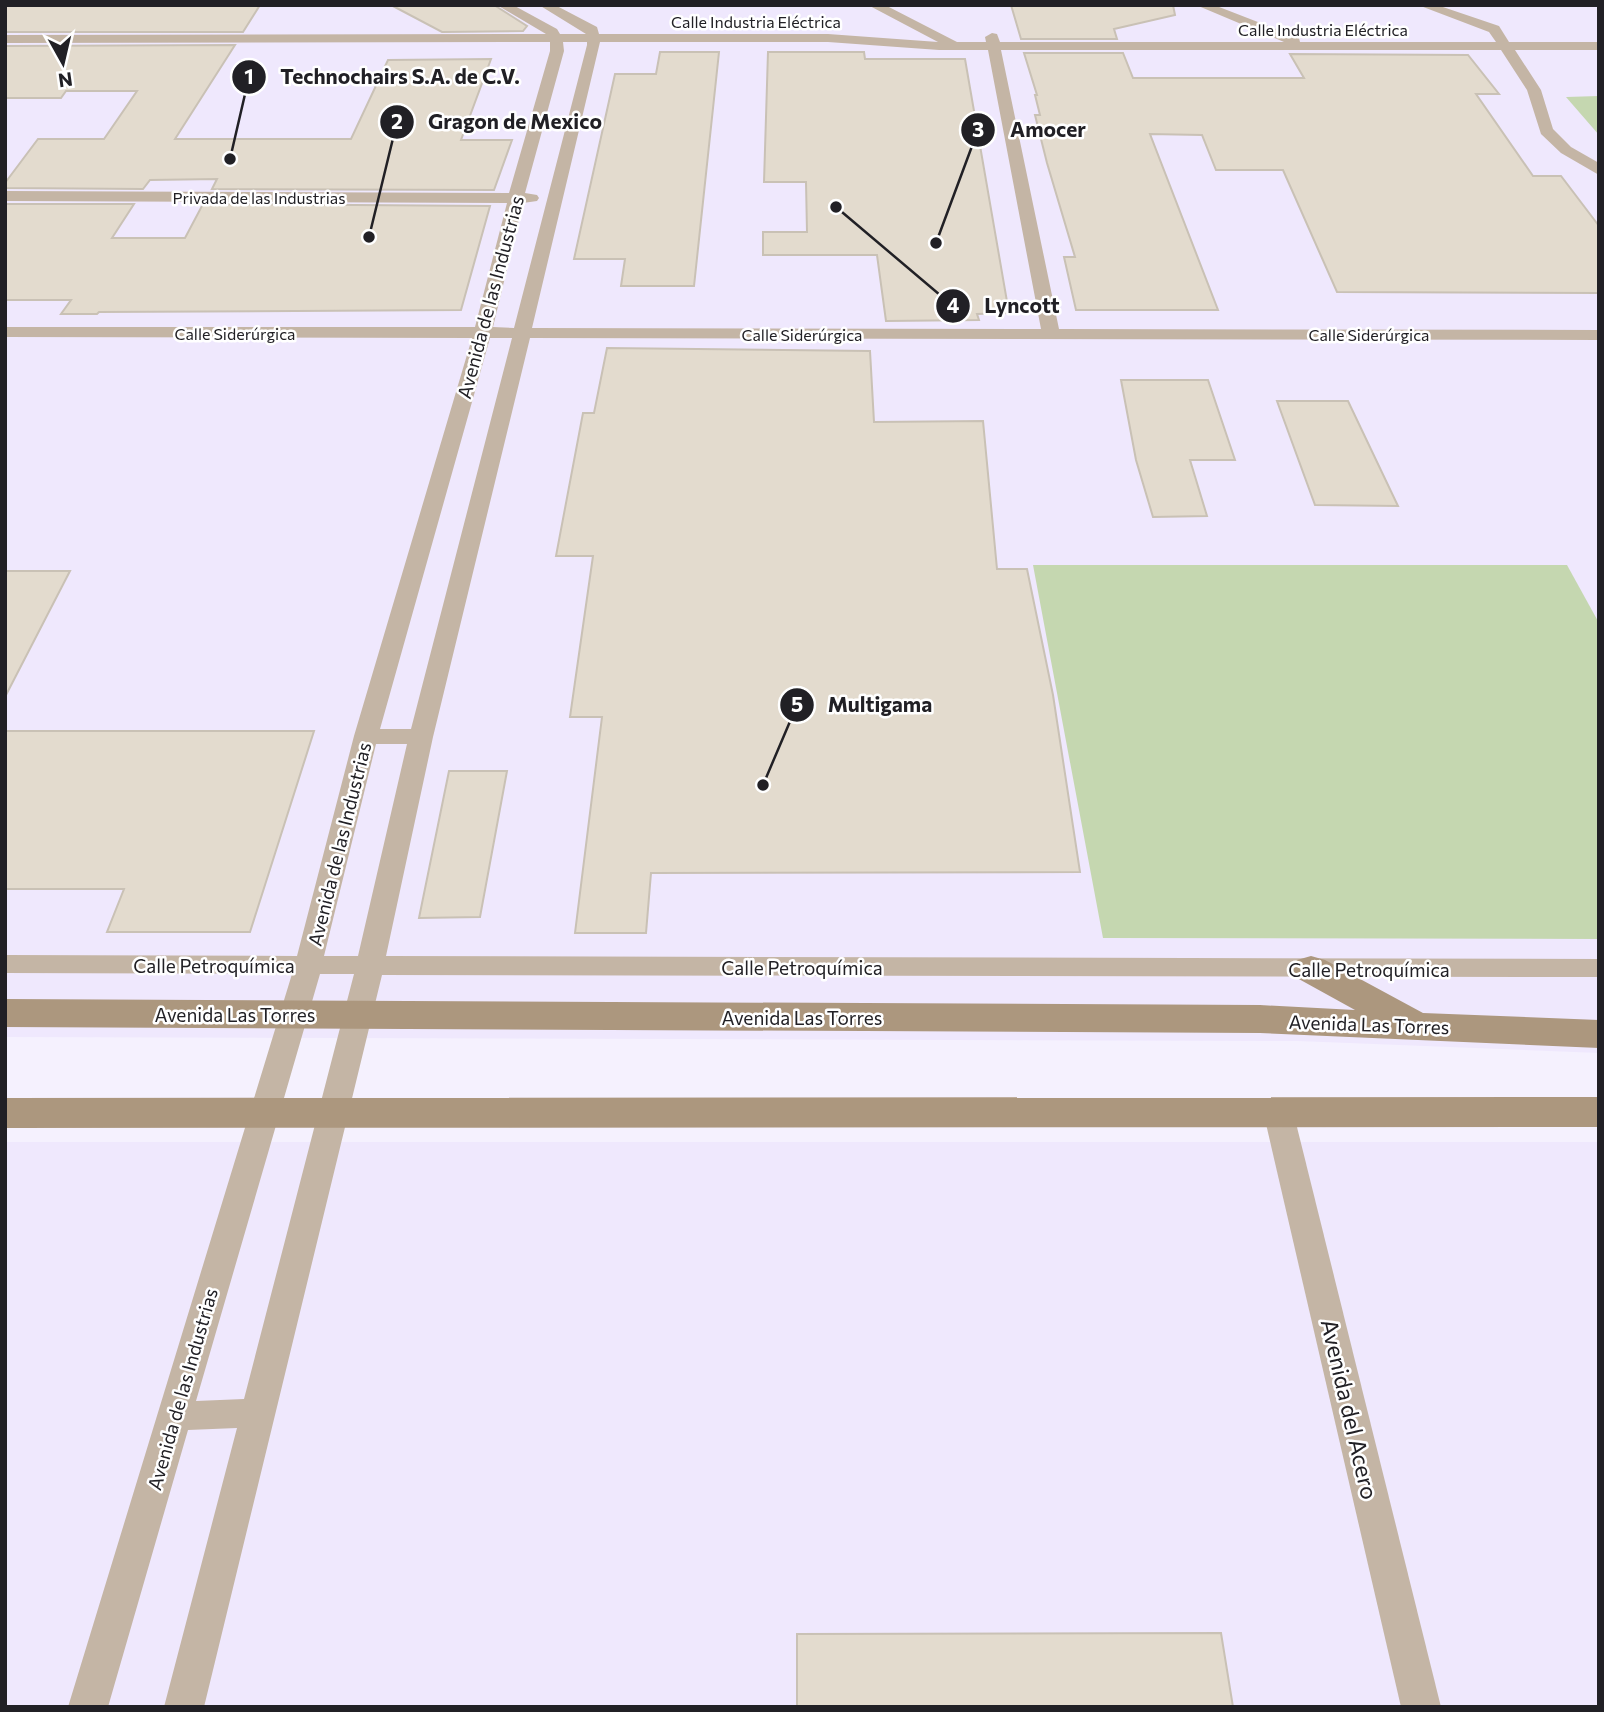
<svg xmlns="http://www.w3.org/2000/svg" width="1604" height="1712" viewBox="0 0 1604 1712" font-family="Commissioner,sans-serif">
  <rect width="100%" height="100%" fill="#f5f1fe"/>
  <g fill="#efe8fd">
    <polygon points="5,5 1599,5 1599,1053 1298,1041 5,1037"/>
    <rect x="5" y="1142" width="1594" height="565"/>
  </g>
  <g fill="#c5d7b0">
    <polygon points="1599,96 1599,135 1566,97"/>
    <polygon points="1033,565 1567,565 1599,623 1599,939 1103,938"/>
  </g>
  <g fill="#e3dbce" stroke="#c9c1b5" stroke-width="2">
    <polygon points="5,5 260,5 243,32 5,32"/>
    <polygon points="391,5 494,5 527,26 523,31 442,32"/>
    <polygon points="1011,5 1173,5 1175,15 1114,29 1117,39 1021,39"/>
    <polygon points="235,45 175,139 351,139 388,60 491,59 461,140 512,140 494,190 212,189 217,179 150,180 143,189 5,188 5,183 38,139 104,139 137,91 66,91 61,98 5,98 5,46"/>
    <polygon points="660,52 719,52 694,286 621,286 625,259 574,259 615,74 656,74"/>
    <polygon points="768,52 864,52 865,59 965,59 1009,313 977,314 979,320 886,321 877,255 763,255 763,232 807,232 806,182 764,182"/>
    <polygon points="1024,53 1123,53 1133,78 1304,78 1290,54 1468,55 1499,94 1476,94 1533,176 1561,176 1599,226 1599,293 1337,292 1283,170 1216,170 1202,135 1150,134 1218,310 1076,310 1064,257 1075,257 1047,163 1035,115 1040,115 1035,95 1037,95"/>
    <polygon points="5,204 134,204 112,238 185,238 203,204 490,206 461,310 99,312 97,314 61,314 71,300 5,300"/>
    <polygon points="607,348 870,351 874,422 983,421 997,569 1027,569 1053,695 1080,872 651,873 646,933 575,933 602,717 570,717 593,556 556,556 583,413 594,413"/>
    <polygon points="1121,380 1208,380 1235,460 1190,460 1207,516 1153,517 1136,460"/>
    <polygon points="1277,401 1348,401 1398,506 1315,505"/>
    <polygon points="5,571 70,571 5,697"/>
    <polygon points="5,731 314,731 250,932 107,932 124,889 5,889"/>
    <polygon points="449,771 507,771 480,917 419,918"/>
    <polygon points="1221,1633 1233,1707 797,1707 797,1634"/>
  </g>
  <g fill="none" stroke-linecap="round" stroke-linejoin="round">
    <g fill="#c4b5a5" fill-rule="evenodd">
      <path d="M497 5H513L557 29 560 34H586L539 5H555L597 27 599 34H828L938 42 868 5H885L957 42H986L985 37 992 33 997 34 1000 42H1284L1196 5H1214L1299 38 1300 42H1496L1489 32 1418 5H1437L1499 26 1509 42H1599V50H1515L1541 90 1553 129 1571 147 1599 163V175L1561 153 1541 134 1527 90 1501 50H1001L1059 329 1599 330V340L530 338 433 737 386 956 1599 959V977L382 975 204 1707H164L237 1428 188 1430 108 1707H68L292 974 5 973V955L297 956 354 736 472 338 5 337V327H475L507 203 5 201V191L509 193 550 51V42L5 43V35L546 34ZM563 42H587V45L514 328 493 327 523 203 537 201 539 198 537 195 525 193 564 51ZM600 42H828L939 50H988L1041 329 532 328ZM490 338H512L411 729H380ZM376 744H407L358 956H324ZM320 974H354L244 1399 196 1401Z"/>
      <polygon points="1278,1100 1289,1103 1293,1111 1441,1707 1401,1707 1263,1111 1267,1103"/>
    </g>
    <g fill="#ac977e" fill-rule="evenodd">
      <polygon points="1311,956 1325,960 1423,1013 1599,1020 1599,1048 1260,1033 5,1027 5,999 1260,1005 1355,1010 1297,978 1291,969 1297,960"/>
      <polygon points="1599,1097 1599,1127 5,1128 5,1098"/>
    </g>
  </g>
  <g text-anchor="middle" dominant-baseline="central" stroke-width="5" stroke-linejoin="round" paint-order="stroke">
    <g font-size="16" fill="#212025" stroke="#fff">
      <text x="756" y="21">Calle Industria Eléctrica</text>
      <text x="1323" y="29">Calle Industria Eléctrica</text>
      <text x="259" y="197">Privada de las Industrias</text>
      <text x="235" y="333">Calle Siderúrgica</text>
      <text x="802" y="334">Calle Siderúrgica</text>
      <text x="1369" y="334">Calle Siderúrgica</text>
    </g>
    <g font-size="19" fill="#212025" stroke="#fff">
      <text transform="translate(490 297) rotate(-75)">Avenida de las Industrias</text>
      <text transform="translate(339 844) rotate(-76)">Avenida de las Industrias</text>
      <text x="214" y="965">Calle Petroquímica</text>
      <text x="802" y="967">Calle Petroquímica</text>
      <text x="1369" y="969">Calle Petroquímica</text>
      <text x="235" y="1014">Avenida Las Torres</text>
      <text x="802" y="1017">Avenida Las Torres</text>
      <text transform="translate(1369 1024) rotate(2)">Avenida Las Torres</text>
      <text transform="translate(182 1389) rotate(-74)">Avenida de las Industrias</text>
    </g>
    <g font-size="23" fill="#212025" stroke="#fff">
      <text transform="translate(1350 1409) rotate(77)">Avenida del Acero</text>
    </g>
  </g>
  <path fill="none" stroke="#212025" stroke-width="2.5" d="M230 159L249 77M369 237L397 122M936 243L978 130M836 207L953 306M763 785L797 705"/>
  <g fill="#212025" stroke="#fff" stroke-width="2.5">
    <circle cx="230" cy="159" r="7"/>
    <circle cx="369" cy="237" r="7"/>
    <circle cx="936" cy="243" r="7"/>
    <circle cx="836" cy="207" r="7"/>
    <circle cx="763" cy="785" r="7"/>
    <circle cx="249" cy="77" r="18"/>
    <circle cx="397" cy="122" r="18"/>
    <circle cx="978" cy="130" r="18"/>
    <circle cx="953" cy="306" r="18"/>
    <circle cx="797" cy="705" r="18"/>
  </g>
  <g font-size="21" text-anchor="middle" font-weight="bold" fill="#fff">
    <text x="249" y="84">1</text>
    <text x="397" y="129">2</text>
    <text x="978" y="137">3</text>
    <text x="953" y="313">4</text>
    <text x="797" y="712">5</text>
  </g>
  <g font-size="21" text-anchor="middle" font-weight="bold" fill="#212025" stroke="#fff" stroke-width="5" stroke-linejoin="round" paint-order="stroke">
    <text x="400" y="84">Technochairs S.A. de C.V.</text>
    <text x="515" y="129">Gragon de Mexico</text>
    <text x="1048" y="137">Amocer</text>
    <text x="1022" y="313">Lyncott</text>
    <text x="880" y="712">Multigama</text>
  </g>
  <rect width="1604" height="1712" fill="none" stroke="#212025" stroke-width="14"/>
  <g transform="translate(63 63) rotate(172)" stroke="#ffffff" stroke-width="5" paint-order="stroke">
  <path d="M0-5L12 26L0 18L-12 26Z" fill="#212025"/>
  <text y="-10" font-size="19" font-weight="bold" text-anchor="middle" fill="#212025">N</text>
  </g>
</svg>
